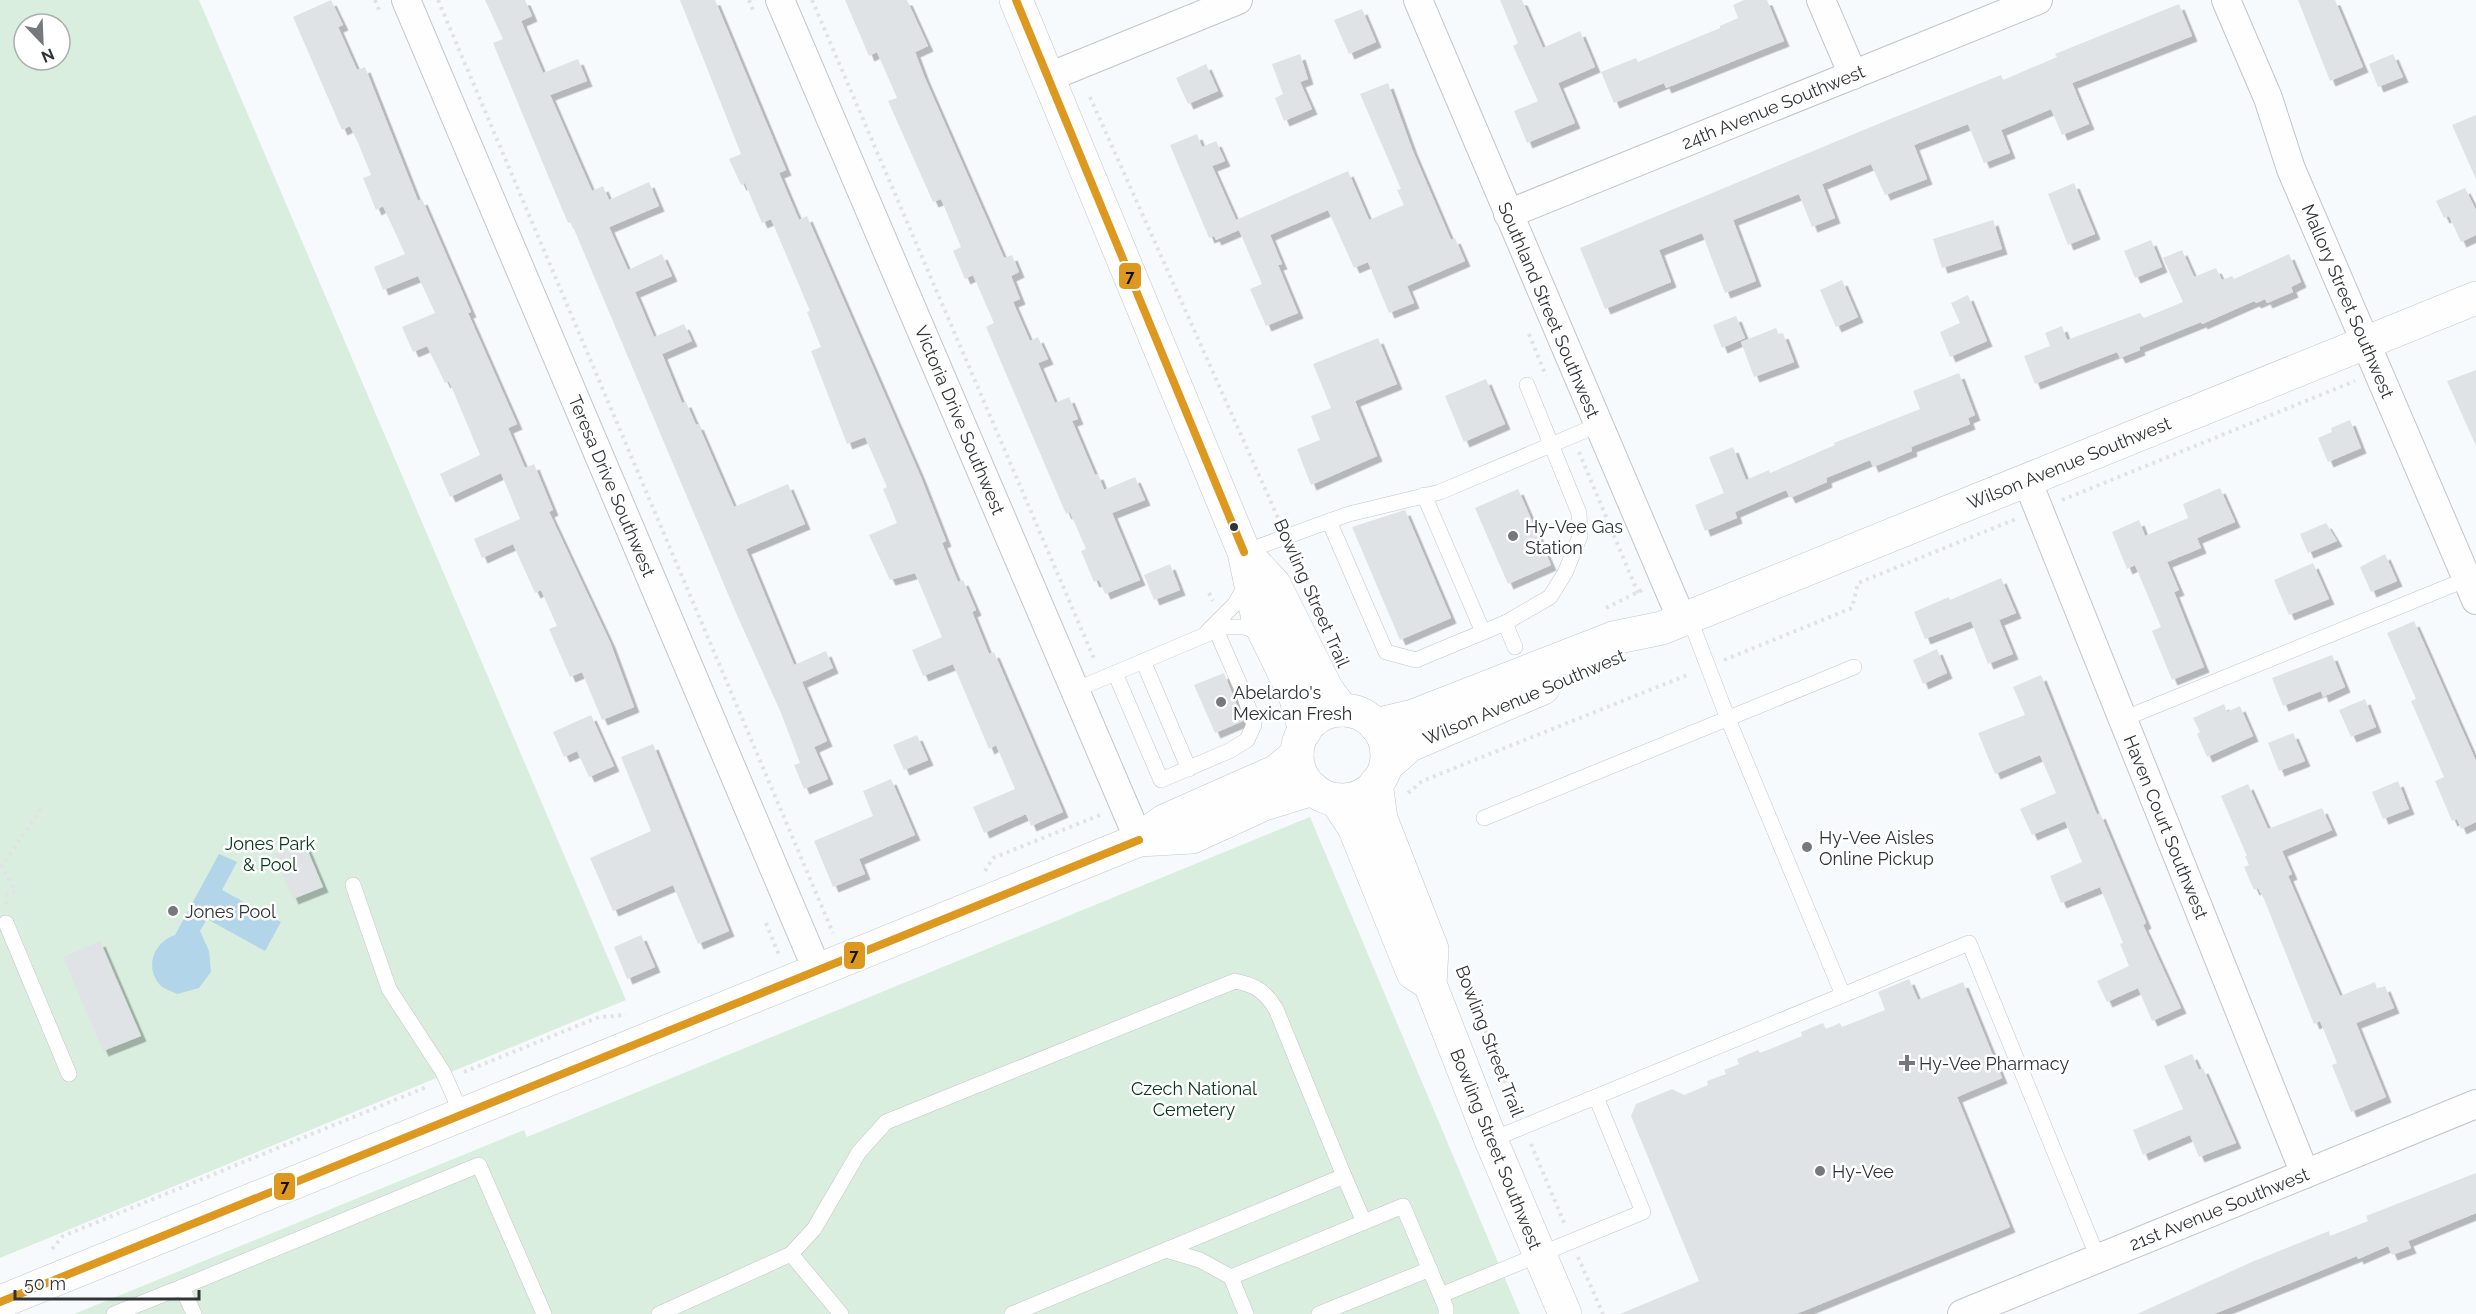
<svg xmlns="http://www.w3.org/2000/svg" width="2476" height="1314" viewBox="0 0 2476 1314" font-family="Raleway,sans-serif">
  <defs>
    <filter id="shadow"><feDropShadow dx="5.5" dy="5.5" stdDeviation="0" flood-color="#0004"/></filter>
  </defs>
  <rect width="100%" height="100%" fill="#f7fafc"/>
  <g fill="#d9eedf" fill-rule="evenodd">
    <path d="M0 0H199L626 1000 0 1258ZM24 24H60V60H24Z"/>
    <polygon points="1310,817 1520,1314 74,1314 524,1130 527,1137"/>
  </g>
  <path fill="#b2d5e9" d="M219 854 237 862 222 890 281 922 265 951 207 919 200 931 209 951 211 972 199 988 177 994C173 992 164 989 160 985 144 967 154 942 175 935Z"/>
  <g fill="#e0e3e6" filter="url(#shadow)">
    <polygon points="331,0 343,25 338,27 357,70 365,67 418,201 422,199 471,312 468,313 517,424 508,428 525,468 534,464 553,510 549,512 610,642 634,707 602,720 582,672 570,677 549,629 557,626 541,590 535,593 513,544 482,558 474,539 520,519 501,473 450,497 440,474 480,455 449,381 445,383 427,346 413,352 402,327 435,313 418,276 383,290 374,267 405,254 383,206 376,210 363,178 371,175 359,145 350,126 342,130 293,17"/>
    <polygon points="485,0 525,0 532,16 521,21 543,73 578,59 587,81 550,95 592,191 603,186 609,200 649,182 659,206 609,227 628,270 662,254 672,276 635,292 654,337 684,324 692,341 662,354 682,403 686,402 696,425 698,424 734,507 788,484 805,524 746,549 794,665 826,651 833,668 802,682 827,741 814,747 828,779 804,789 794,765 800,763 781,713 736,613 571,222 568,223 549,178 493,43 503,39"/>
    <polygon points="680,0 715,0 786,170 779,173 799,220 807,216 920,475 946,541 942,543 958,582 963,580 976,610 972,612 989,654 994,652 1063,812 1031,826 1026,814 984,833 973,807 1015,789 996,745 989,749 953,664 923,676 912,650 942,637 915,573 890,580 869,535 897,523 883,489 887,487 865,437 847,444 811,351 821,347 807,312 810,311 771,219 762,223 745,183 741,185 729,159 741,154"/>
    <polygon points="845,0 907,0 928,46 915,52 924,76 1004,258 1012,255 1019,272 1011,276 1020,299 1013,302 1030,341 1038,337 1048,359 1038,363 1055,403 1069,397 1078,419 1072,421 1095,475 1098,474 1104,490 1135,477 1145,500 1112,513 1140,580 1105,594 1099,580 1094,582 1081,551 1086,549 1070,512 1066,514 986,327 994,323 973,275 965,279 953,251 961,247 941,199 933,202 888,101 897,98 877,52 869,56"/>
    <polygon points="1500,0 1522,0 1543,48 1580,31 1595,67 1558,83 1575,123 1527,143 1514,111 1538,101 1513,46 1518,43"/>
    <polygon points="1744,0 1767,0 1784,41 1666,88 1664,83 1614,103 1601,72 1636,58 1638,62 1720,28 1720,26 1738,18 1733,5"/>
    <polygon points="2298,0 2335,0 2363,67 2330,81"/>
    <polygon points="2179,4 2192,36 2072,83 2089,124 2062,135 2051,109 2001,130 2010,153 1984,163 1968,124 1914,145 1927,179 1885,195 1871,164 1822,184 1835,218 1812,227 1799,194 1733,220 1756,281 1725,293 1702,233 1659,250 1671,282 1605,309 1580,248 1895,117 2001,75 2003,80 2057,57 2055,54"/>
    <polygon points="1362,9 1376,42 1349,54 1334,20"/>
    <polygon points="1300,54 1308,79 1300,82 1312,109 1284,121 1275,98 1283,94 1272,64"/>
    <polygon points="2393,54 2403,77 2378,87 2369,64"/>
    <polygon points="1206,64 1218,91 1188,104 1176,78"/>
    <polygon points="1388,83 1412,149 1451,240 1455,238 1465,261 1407,286 1414,303 1389,313 1368,262 1354,268 1328,210 1270,235 1282,264 1278,265 1298,313 1266,326 1250,289 1262,284 1239,230 1216,240 1214,236 1209,238 1170,145 1197,134 1202,147 1216,141 1225,161 1212,166 1236,220 1348,171 1369,220 1404,205 1397,190 1401,189 1360,94"/>
    <polygon points="2476,115 2476,179 2452,125"/>
    <polygon points="2074,183 2095,234 2068,245 2048,194"/>
    <polygon points="2465,188 2476,210 2476,235 2461,242 2449,216 2444,218 2436,201"/>
    <polygon points="1993,220 2002,249 1942,268 1933,239"/>
    <polygon points="2151,240 2162,267 2135,278 2124,251"/>
    <polygon points="2182,250 2194,277 2216,268 2222,280 2232,276 2234,279 2289,254 2301,282 2291,287 2293,292 2267,303 2265,299 2256,303 2254,301 2202,324 2201,322 2139,347 2140,350 2120,358 2117,352 2035,384 2024,356 2050,346 2045,333 2062,326 2067,340 2140,313 2144,318 2183,302 2163,258"/>
    <polygon points="1842,280 1858,317 1836,327 1820,290"/>
    <polygon points="1968,295 1987,341 1950,357 1940,332 1960,323 1951,303"/>
    <polygon points="1736,316 1745,338 1722,348 1713,325"/>
    <polygon points="1776,328 1779,335 1783,333 1794,362 1754,377 1741,342"/>
    <polygon points="1378,338 1397,384 1355,401 1377,456 1311,485 1297,449 1320,440 1311,416 1331,408 1313,364"/>
    <polygon points="2476,370 2476,446 2447,381"/>
    <polygon points="1959,373 1975,415 1968,418 1970,424 1911,447 1912,451 1873,467 1870,460 1826,478 1827,482 1790,498 1786,490 1735,512 1737,518 1705,531 1695,505 1724,493 1709,457 1733,447 1746,480 1769,470 1770,473 1835,445 1834,443 1920,409 1913,391"/>
    <polygon points="1486,379 1505,424 1464,442 1445,396"/>
    <polygon points="2350,420 2361,448 2328,462 2318,438 2332,432 2331,428"/>
    <polygon points="2220,488 2235,522 2197,538 2201,548 2167,562 2179,590 2174,592 2204,667 2172,680 2152,631 2161,627 2135,565 2127,569 2112,532 2139,520 2145,536 2188,518 2183,504"/>
    <polygon points="1518,489 1551,565 1508,584 1475,508"/>
    <polygon points="1405,510 1451,618 1400,640 1352,527"/>
    <polygon points="2326,523 2337,541 2308,553 2300,534"/>
    <polygon points="2385,554 2397,581 2371,592 2360,567"/>
    <polygon points="2313,563 2329,599 2289,615 2274,580"/>
    <polygon points="1170,564 1180,590 1154,600 1144,575"/>
    <polygon points="2001,578 2016,613 1999,620 2013,654 1988,664 1971,621 1925,639 1914,612 1949,597 1950,600"/>
    <polygon points="2414,621 2476,761 2476,822 2461,829 2457,819 2452,821 2435,781 2444,777 2411,701 2416,699 2387,633"/>
    <polygon points="1937,649 1947,673 1923,684 1913,660"/>
    <polygon points="2332,655 2345,687 2323,697 2321,691 2283,706 2272,678"/>
    <polygon points="1224,673 1243,721 1215,733 1194,685"/>
    <polygon points="2041,675 2097,815 2100,813 2146,923 2143,925 2181,1008 2152,1021 2138,988 2107,1002 2097,981 2129,966 2120,944 2123,943 2100,887 2061,903 2050,876 2082,862 2065,821 2032,835 2020,809 2056,793 2040,755 1995,774 1978,733 2025,715 2013,687"/>
    <polygon points="2365,699 2376,727 2351,737 2339,710"/>
    <polygon points="2224,704 2227,712 2240,706 2253,736 2207,757 2197,734 2200,732 2193,718"/>
    <polygon points="591,715 614,766 589,777 577,751 564,757 553,732"/>
    <polygon points="2293,733 2305,761 2279,771 2268,743"/>
    <polygon points="917,735 928,760 904,770 893,745"/>
    <polygon points="653,744 729,931 698,944 673,885 613,911 590,858 651,831 621,757"/>
    <polygon points="891,779 915,835 859,859 865,874 833,887 814,841 873,816 863,791"/>
    <polygon points="2398,781 2409,809 2383,819 2372,792"/>
    <polygon points="2248,784 2268,829 2322,808 2332,830 2282,851 2292,874 2288,876 2340,996 2375,982 2377,989 2385,986 2394,1008 2356,1023 2386,1097 2351,1112 2332,1065 2337,1063 2320,1021 2314,1024 2264,899 2258,888 2254,890 2244,867 2249,865 2245,856 2247,856 2221,796"/>
    <polygon points="304,842 323,887 293,899 274,854"/>
    <polygon points="641,935 655,967 627,979 614,947"/>
    <polygon points="100,941 141,1036 103,1051 63,957"/>
    <polygon points="1909,979 1918,1000 1963,982 2002,1078 1957,1097 2010,1227 1796,1314 1620,1314 1699,1281 1631,1116 1636,1104 1672,1089 1684,1095 1708,1085 1707,1081 1726,1074 1724,1070 1739,1064 1737,1059 1758,1050 1760,1053 1802,1036 1801,1032 1823,1023 1826,1029 1840,1023 1842,1027 1885,1010 1878,992"/>
    <polygon points="2192,1054 2199,1070 2203,1068 2236,1143 2199,1157 2190,1135 2143,1155 2133,1130 2183,1109 2164,1066"/>
    <polygon points="2476,1173 2476,1213 2408,1241 2411,1248 2392,1255 2388,1246 2358,1259 2357,1256 2214,1314 2137,1314 2254,1261 2329,1231 2330,1236 2368,1221 2366,1216"/>
  </g>
  <g fill="none" stroke-linecap="round" stroke-linejoin="round">
    <g stroke="#c2c5c7" stroke-width="16">
      <g id="lane">
        <polyline points="1424,495 1483,632"/>
        <polyline points="1329,521 1386,652 1416,660 1505,623 1515,647"/>
        <polyline points="1244,552 1349,514 1440,492 1598,425"/>
        <polyline points="1505,623 1550,597 1565,573 1580,536 1579,513 1527,385"/>
        <polyline points="1207,632 1235,604 1246,584"/>
        <polyline points="1143,661 1189,769"/>
        <polyline points="1115,673 1161,780 1229,751 1247,740 1254,725 1244,694 1216,630"/>
        <polyline points="1075,690 1224,627 1244,627 1262,633"/>
        <polyline points="2123,719 2467,579"/>
        <polyline points="1484,818 1854,667"/>
        <polyline points="353,885 389,989 443,1072 463,1117"/>
        <polyline points="6,923 69,1074"/>
        <polyline points="1843,995 1969,943 2098,1258"/>
        <polyline points="1491,1140 1843,995 1728,719 1689,617"/>
        <polyline points="1344,1176 1364,1222"/>
        <polyline points="1166,1250 1200,1260 1231,1277"/>
        <polyline points="791,1254 841,1314"/>
        <polyline points="1441,1295 1643,1212 1596,1097"/>
        <polyline points="114,1314 182,1287"/>
        <polyline points="194,1314 182,1287 479,1165 544,1314"/>
        <path d="M659 1314 791 1254 814 1229 859 1152 886 1122 1235 981C1255 985 1265 991 1276 1009L1344 1176 1012 1314"/>
        <polyline points="1246,1314 1231,1277 1403,1206 1446,1308 1446,1314"/>
        <polyline points="1319,1314 1430,1269"/>
      </g>
    </g>
    <g stroke="#c2c5c7" stroke-width="30">
      <g id="street">
        <polyline points="406,0 818,972"/>
        <polyline points="780,0 1139,840"/>
        <polyline points="1418,0 1682,620"/>
        <polyline points="1821,0 1853,75"/>
        <polyline points="2226,0 2268,98 2291,169 2476,600"/>
        <polyline points="1049,77 1238,0"/>
        <polyline points="1508,214 2038,0"/>
        <polyline points="2027,480 2305,1174"/>
        <polyline points="1962,1314 2476,1104"/>
      </g>
    </g>
    <g stroke="#c2c5c7" stroke-width="34">
      <g id="secondary">
        <polyline points="1016,0 1244,552 1258,619 1295,695 1305,731"/>
        <polyline points="1244,552 1274,584 1327,690 1342,710"/>
        <circle cx="1342" cy="755" r="45"/>
        <polyline points="1375,725 1413,716 1613,638 1662,628 2476,298"/>
        <polyline points="1386,766 1410,745 1543,688"/>
        <polyline points="1376,783 1381,819 1432,949 1430,984 1491,1140 1565,1314"/>
        <polyline points="1336,800 1354,827 1413,973 1430,984"/>
        <polyline points="1139,840 1192,837 1264,804 1313,789"/>
        <polyline points="0,1302 1139,840 1164,821 1277,771 1297,754"/>
      </g>
    </g>
    <g stroke="#e1e2e3" stroke-width="4" stroke-dasharray="3 4.5" stroke-linecap="butt">
      <polyline points="375,0 379,10"/>
      <polyline points="438,0 833,933"/>
      <polyline points="749,0 754,13"/>
      <polyline points="812,0 1095,661"/>
      <polyline points="1090,97 1279,520"/>
      <polyline points="1529,334 1546,376"/>
      <polyline points="1579,452 1638,593"/>
      <polyline points="2062,500 2355,381"/>
      <polyline points="1296,554 1308,583"/>
      <polyline points="1209,593 1213,601"/>
      <polyline points="1606,608 1642,590"/>
      <polyline points="1724,660 1852,608 1858,583 2016,519"/>
      <polyline points="1408,793 1421,782 1437,775 1690,674"/>
      <polyline points="985,871 993,858 1100,815"/>
      <polyline points="6,904 7,895 15,892 2,866 43,806"/>
      <polyline points="766,923 779,955"/>
      <polyline points="1461,968 1516,1109"/>
      <polyline points="464,1072 599,1017 626,1015"/>
      <polyline points="1531,1144 1565,1225"/>
      <polyline points="52,1249 63,1236 429,1086"/>
      <polyline points="1578,1257 1603,1314"/>
    </g>
    <use href="#lane" stroke="#fefeff" stroke-width="15"/>
    <use href="#street" stroke="#fefeff" stroke-width="28"/>
    <use href="#secondary" stroke="#fefeff" stroke-width="33"/>
    <g stroke="#fff" stroke-width="12">
      <g id="bus-1">
        <polyline points="1016,0 1244,552"/>
        <polyline points="0,1302 1139,840"/>
      </g>
    </g>
    <use href="#bus-1" stroke="#dc981f" stroke-width="8"/>
  </g>
  <circle fill="#303437" stroke="#fff" stroke-width="2" cx="1234" cy="527" r="5"/>
  <g fill="#76797c" stroke="#fff" stroke-width="2">
    <circle cx="1513" cy="536" r="6"/>
    <circle cx="1221" cy="702" r="6"/>
    <circle cx="1807" cy="847" r="6"/>
    <circle cx="173" cy="911" r="6"/>
    <path d="M1904 1054h6v6h6v6h-6v6h-6v-6h-6v-6h6z"/>
    <circle cx="1820" cy="1171" r="6"/>
  </g>
  <g text-anchor="middle" dominant-baseline="central" stroke-width="5" stroke-linejoin="round" paint-order="stroke">
    <g font-size="18" fill="#303437" stroke="#fff">
      <text transform="translate(1773 107) rotate(-22)">24th Avenue Southwest</text>
      <text transform="translate(2348 301) rotate(67)">Mallory Street Southwest</text>
      <text transform="translate(1549 310) rotate(67)">Southland Street Southwest</text>
      <text transform="translate(960 420) rotate(67)">Victoria Drive Southwest</text>
      <text transform="translate(2069 463) rotate(-22)">Wilson Avenue Southwest</text>
      <text transform="translate(612 486) rotate(67)">Teresa Drive Southwest</text>
      <text transform="translate(1312 593) rotate(66)">Bowling Street Trail</text>
      <text transform="translate(1524 697) rotate(-23)">Wilson Avenue Southwest</text>
      <text transform="translate(2166 827) rotate(68)">Haven Court Southwest</text>
      <text transform="translate(1490 1041) rotate(69)">Bowling Street Trail</text>
      <text transform="translate(1496 1149) rotate(68)">Bowling Street Southwest</text>
      <text transform="translate(2219 1209) rotate(-22)">21st Avenue Southwest</text>
    </g>
    <g font-size="18" fill="#303437" stroke="#fff" text-anchor="start">
      <text x="1525" y="526">Hy-Vee Gas<tspan x="1525" dy="21">Station</tspan></text>
      <text x="1233" y="692">Abelardo's<tspan x="1233" dy="21">Mexican Fresh</tspan></text>
      <text x="1819" y="837">Hy-Vee Aisles<tspan x="1819" dy="21">Online Pickup</tspan></text>
      <text x="185" y="911">Jones Pool</text>
      <text x="1919" y="1063">Hy-Vee Pharmacy</text>
      <text x="1832" y="1171">Hy-Vee</text>
    </g>
    <g font-size="18" fill="#063718" stroke="#fff">
      <text x="270" y="843">Jones Park<tspan x="270" dy="21">&amp; Pool</tspan></text>
      <text x="1194" y="1088">Czech National<tspan x="1194" dy="21">Cemetery</tspan></text>
    </g>
  </g>
  <g stroke="#fff" stroke-width="2">
    <rect x="1118" y="262" width="24" height="28" rx="6" fill="#dc981f"/>
    <rect x="843" y="941" width="23" height="29" rx="6" fill="#dc981f"/>
    <rect x="273" y="1172" width="23" height="29" rx="6" fill="#dc981f"/>
  </g>
  <g font-size="16" text-anchor="middle" font-weight="bold" fill="#111">
    <text x="1130" y="282">7</text>
    <text x="854" y="961">7</text>
    <text x="285" y="1192">7</text>
  </g>
  <g transform="translate(42 42) rotate(157)"><circle r="28" fill="#ffffff" stroke="#acaeaf" stroke-width="1.5"/>
  <path d="M0-4.5L10 22L0 15L-10 22Z" fill="#76797c"/>
  <text y="-9" font-size="16" font-weight="bold" text-anchor="middle" fill="#303437">N</text>
  </g>
  <path d="M15 1290v9h184v-9" fill="none" stroke="#303437" stroke-width="3"/>
  <text x="24" y="1290" font-size="18" fill="#303437" stroke="#ffffff" stroke-width="4.5" paint-order="stroke">50 m</text>
</svg>
